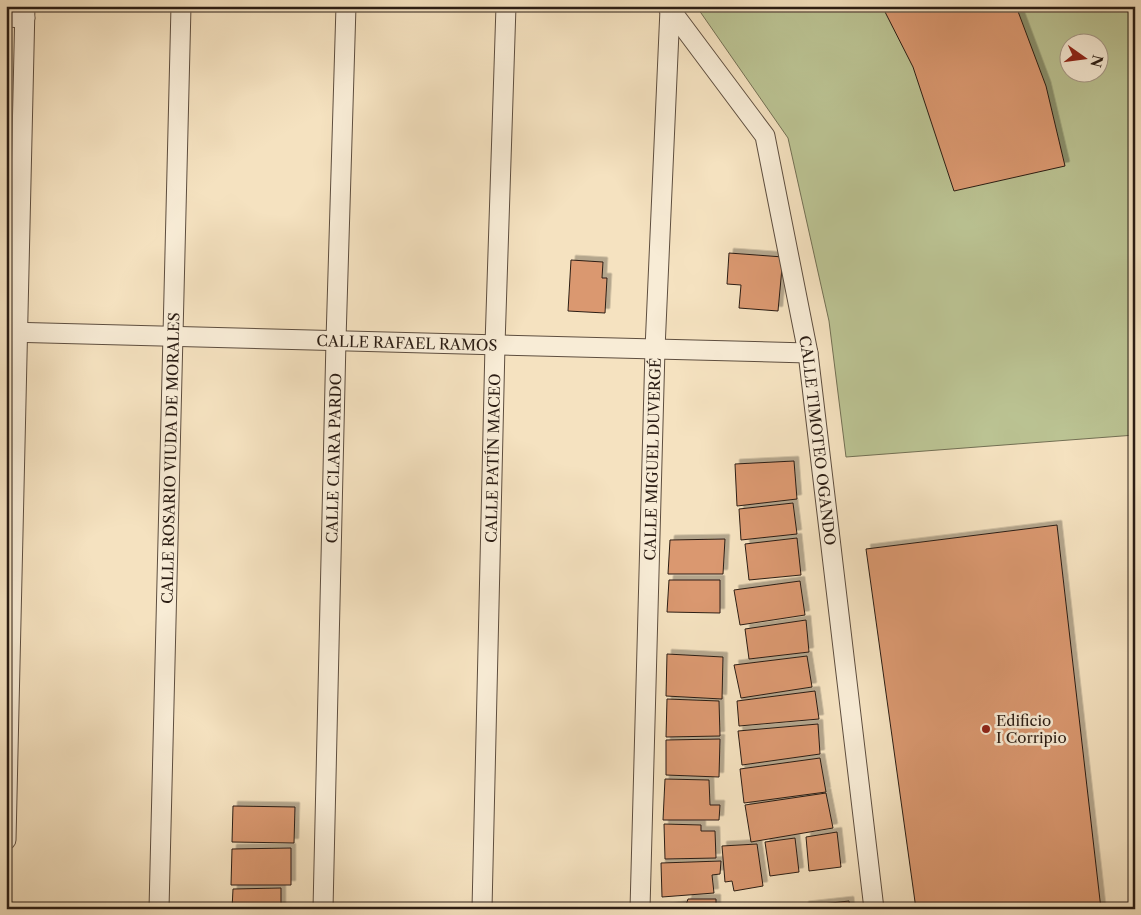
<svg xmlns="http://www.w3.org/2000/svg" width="1141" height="915" viewBox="0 0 1141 915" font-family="'Libre Caslon Text',serif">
  <defs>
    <filter id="shadow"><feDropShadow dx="4.5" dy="-4.5" stdDeviation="0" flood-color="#0004"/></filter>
  </defs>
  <rect width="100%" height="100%" fill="#f5e2c0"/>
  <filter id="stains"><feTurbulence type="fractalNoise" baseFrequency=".004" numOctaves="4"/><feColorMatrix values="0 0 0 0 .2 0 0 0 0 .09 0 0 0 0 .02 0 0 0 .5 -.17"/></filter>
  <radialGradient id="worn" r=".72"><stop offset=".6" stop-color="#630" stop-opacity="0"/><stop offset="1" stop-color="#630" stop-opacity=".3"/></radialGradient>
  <path fill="#bbc393" stroke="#737054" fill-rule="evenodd" d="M694 6H1135V435L846 457 829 321 788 138 701 13ZM1068 42H1098V72H1068Z"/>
  <g fill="#da9870" stroke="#2b1d14" filter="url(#shadow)">
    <polygon points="882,6 1016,6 1046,86 1065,166 954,191 913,67"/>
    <polygon points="729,253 783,257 778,311 739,308 741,285 727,284"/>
    <polygon points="571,260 603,262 602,278 607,278 605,313 568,311"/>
    <polygon points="794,461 797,499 737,506 735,464"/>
    <polygon points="793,503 797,534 741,540 739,509"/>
    <polygon points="1057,525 1101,909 916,909 866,549"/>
    <polygon points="797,538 801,575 749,580 745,544"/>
    <polygon points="725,539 723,574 668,574 670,540"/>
    <polygon points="669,580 720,580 720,613 667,612"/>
    <polygon points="800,581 805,615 740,625 734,590"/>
    <polygon points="806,620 809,652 749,659 745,629"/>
    <polygon points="667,654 723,657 722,699 666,696"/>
    <polygon points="807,656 812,687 741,698 734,665"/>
    <polygon points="815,691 819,719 739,726 737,701"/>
    <polygon points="667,699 719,701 720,736 666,737"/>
    <polygon points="818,724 820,754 742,765 738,731"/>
    <polygon points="720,739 719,777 666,775 666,740"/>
    <polygon points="820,758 826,792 744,803 740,769"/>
    <polygon points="665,779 709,780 710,805 720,805 719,820 663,820"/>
    <polygon points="826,793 833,828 751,842 745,805"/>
    <polygon points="233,806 295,807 294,843 232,842"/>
    <polygon points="664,824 701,825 701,831 715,831 716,858 665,859"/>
    <polygon points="837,832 841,867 809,871 806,837"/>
    <polygon points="795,838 799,872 770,876 765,842"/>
    <polygon points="757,844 763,886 734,891 732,881 725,882 722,846"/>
    <polygon points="291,848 291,885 231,885 232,849"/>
    <polygon points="721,861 720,874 712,875 714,893 662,897 661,863"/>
    <polygon points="281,888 281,909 232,909 233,889"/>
    <polygon points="688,899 716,899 716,909 665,909 665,908 686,905"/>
    <polygon points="849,901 850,909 804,909 804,906"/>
  </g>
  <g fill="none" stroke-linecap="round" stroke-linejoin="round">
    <g stroke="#5e4e3f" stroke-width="21">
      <g id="street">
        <path id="s1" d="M667 6 670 9 765 136 808 353 874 909"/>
        <polyline points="6,17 25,18"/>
        <path id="s2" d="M7 332 808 353"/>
        <polyline points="6,840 25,6"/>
        <path id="s3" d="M159 909 181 6"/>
        <path id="s4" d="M323 909 336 340 346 6"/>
        <path id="s5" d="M482 909 495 345 506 6"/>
        <path id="s6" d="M640 909 655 349 670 9"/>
      </g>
    </g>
    <use href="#street" stroke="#f8ecd6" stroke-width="19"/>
  </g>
  <circle fill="#8f2418" stroke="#f8ecd6" stroke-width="2" cx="986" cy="729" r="5"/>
  <g text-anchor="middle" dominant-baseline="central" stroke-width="5" stroke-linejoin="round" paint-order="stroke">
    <g font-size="15" fill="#2b1d14" stroke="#f8ecd6">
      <text stroke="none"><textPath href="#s2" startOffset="400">CALLE RAFAEL RAMOS</textPath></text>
      <text stroke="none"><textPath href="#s1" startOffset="472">CALLE TIMOTEO OGANDO</textPath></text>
      <text stroke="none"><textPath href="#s4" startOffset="451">CALLE CLARA PARDO</textPath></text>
      <text stroke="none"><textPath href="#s5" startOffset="451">CALLE PATÍN MACEO</textPath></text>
      <text stroke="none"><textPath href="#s3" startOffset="451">CALLE ROSARIO VIUDA DE MORALES</textPath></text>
      <text stroke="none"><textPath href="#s6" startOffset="450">CALLE MIGUEL DUVERGÉ</textPath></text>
    </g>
    <g font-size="15" fill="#2b1d14" stroke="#f8ecd6" text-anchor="start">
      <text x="996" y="720">Edificio<tspan x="996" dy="17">I Corripio</tspan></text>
    </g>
  </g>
  <rect width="1141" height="915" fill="none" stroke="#f5e2c0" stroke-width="25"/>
  <rect x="8" y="8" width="1126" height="900" fill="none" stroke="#2b1d14" stroke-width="2.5"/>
  <rect x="12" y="12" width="1116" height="890" fill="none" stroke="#2b1d14"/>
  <g transform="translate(1084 58) rotate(104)"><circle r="24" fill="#f8ecd6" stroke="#a69988"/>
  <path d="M0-4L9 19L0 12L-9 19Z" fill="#8f2418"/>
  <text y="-8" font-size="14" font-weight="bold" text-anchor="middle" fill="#2b1d14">N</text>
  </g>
  <rect width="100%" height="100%" filter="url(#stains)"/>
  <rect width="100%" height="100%" fill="url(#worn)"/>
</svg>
